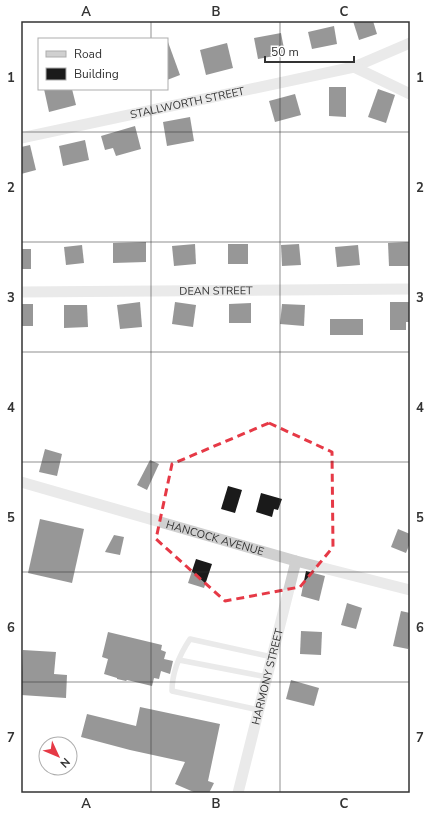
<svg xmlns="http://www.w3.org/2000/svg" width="431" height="814" viewBox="0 0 431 814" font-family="'Nunito Sans',sans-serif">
  <rect width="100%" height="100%" fill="#fff"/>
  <g fill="#1a1a1a">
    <polygon points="353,21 373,21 377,34 359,40"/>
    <polygon points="334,26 337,44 312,49 308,32"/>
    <polygon points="281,33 285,54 258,59 254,38"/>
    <polygon points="167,42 168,42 180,75 167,80"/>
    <polygon points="227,43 233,68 206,75 200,50"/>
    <polygon points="329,87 346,87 346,117 329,116"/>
    <polygon points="44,89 72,89 76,105 49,112"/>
    <polygon points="378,89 395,95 386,123 368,117"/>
    <polygon points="295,94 301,115 275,122 269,101"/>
    <polygon points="190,117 194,141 167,146 163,122"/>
    <polygon points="135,126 141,149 116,156 113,148 105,150 101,136"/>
    <polygon points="85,140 89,160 63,166 59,146"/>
    <polygon points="30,145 36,170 21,174 21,147"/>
    <polygon points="146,242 146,262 113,263 113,243"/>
    <polygon points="410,242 410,266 389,266 388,243"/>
    <polygon points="195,244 196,264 174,266 172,246"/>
    <rect x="228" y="244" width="20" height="20"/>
    <polygon points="299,244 301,265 282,266 281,245"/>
    <polygon points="82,245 84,263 66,265 64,247"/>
    <polygon points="358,245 360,265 337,267 335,247"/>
    <rect x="21" y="249" width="10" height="20"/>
    <polygon points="140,302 142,327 120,329 117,305"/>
    <polygon points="175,302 196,305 193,327 172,324"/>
    <polygon points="390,302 410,302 410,322 406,322 406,330 390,330"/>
    <polygon points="251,303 251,323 229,323 229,304"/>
    <rect x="21" y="304" width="12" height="22"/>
    <polygon points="282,304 305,305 304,326 280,324"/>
    <polygon points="64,305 87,305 88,327 64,328"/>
    <rect x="330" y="319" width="33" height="16"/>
    <polygon points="45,449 62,454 57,476 39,472"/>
    <polygon points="150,460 159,464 147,490 137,485"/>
    <polygon points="228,486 242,490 235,513 221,509"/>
    <polygon points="261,493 282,499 278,510 274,509 272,517 256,512"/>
    <polygon points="40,519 84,529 72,583 28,573"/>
    <polygon points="398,529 410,534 410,543 406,553 391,547"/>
    <polygon points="114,535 124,537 120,555 105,552"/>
    <polygon points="196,559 212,564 204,588 188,583"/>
    <polygon points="306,571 325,576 319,601 301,596"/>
    <polygon points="347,603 362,608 356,629 341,625"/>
    <polygon points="401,611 410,613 410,640 408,649 393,646"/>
    <polygon points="301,631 322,632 321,655 300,654"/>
    <polygon points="108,632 162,645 161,650 166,652 164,659 173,661 170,674 161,671 159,679 154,678 152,686 127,680 126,681 117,679 117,678 104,674 108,659 102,657"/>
    <polygon points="23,650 56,652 54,674 67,675 66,698 21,695"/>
    <polygon points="291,680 319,688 314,706 286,699"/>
    <polygon points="140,707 220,724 208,781 214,783 209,793 196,793 175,784 185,762 130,750 81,737 87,714 136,726"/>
  </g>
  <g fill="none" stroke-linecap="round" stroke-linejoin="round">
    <g stroke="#d0d0d0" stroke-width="5.5">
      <polyline points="179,660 267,677"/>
      <path d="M259 710 172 691C172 673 180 654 190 639L272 657"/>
    </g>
    <g stroke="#d0d0d0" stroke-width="11">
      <polyline points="354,67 410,43"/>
      <path id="s1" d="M21 138 354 67 410 94"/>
      <path id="s2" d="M21 292 410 289"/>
      <path id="s3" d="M21 482 296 561 410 590"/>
      <path id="s4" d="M238 793 296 561"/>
    </g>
  </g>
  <path d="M0 0H431V814H0ZM269 423 332 452 333 547 300 587 225 601 156 539 172 464Z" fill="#fff" fill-opacity=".55" fill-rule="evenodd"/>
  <path fill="none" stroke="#e63946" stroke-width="3" stroke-dasharray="8 5" stroke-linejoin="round" d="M269 423 332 452 333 547 300 587 225 601 156 539 172 464Z"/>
  <path fill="none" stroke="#333" stroke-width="1" stroke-opacity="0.55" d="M151 21V39M280 21V793M151 89V793M21 132H410M21 242H410M21 352H410M21 462H410M21 572H410M21 682H410"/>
  <g text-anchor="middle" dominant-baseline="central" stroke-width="4" stroke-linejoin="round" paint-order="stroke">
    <g font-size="11" fill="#333" stroke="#fff">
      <text stroke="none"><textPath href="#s1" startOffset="170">STALLWORTH STREET</textPath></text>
      <text stroke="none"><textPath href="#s2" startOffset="195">DEAN STREET</textPath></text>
      <text stroke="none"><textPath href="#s3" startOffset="202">HANCOCK AVENUE</textPath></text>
      <text stroke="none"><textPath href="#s4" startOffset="120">HARMONY STREET</textPath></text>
    </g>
  </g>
  <rect width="431" height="814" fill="none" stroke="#ffffff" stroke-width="44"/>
  <rect x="38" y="38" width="130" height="52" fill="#ffffff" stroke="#adadad"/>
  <rect x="46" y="51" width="20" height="6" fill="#d0d0d0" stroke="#adadad"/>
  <text x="74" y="58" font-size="12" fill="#333333">Road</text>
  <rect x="46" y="68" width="20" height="12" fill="#1a1a1a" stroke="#adadad"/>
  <text x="74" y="78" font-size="12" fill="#333333">Building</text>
  <g transform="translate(58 756) rotate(134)"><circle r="19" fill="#ffffff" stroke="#adadad"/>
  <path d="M0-3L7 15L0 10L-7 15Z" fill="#e63946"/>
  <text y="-6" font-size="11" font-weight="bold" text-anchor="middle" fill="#333333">N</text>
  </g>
  <path d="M265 56v6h89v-6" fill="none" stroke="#333333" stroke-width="2"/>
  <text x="271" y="56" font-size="12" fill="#333333" stroke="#ffffff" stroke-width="3" paint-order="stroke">50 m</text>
  <rect x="22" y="22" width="387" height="770" fill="none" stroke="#333" stroke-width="1.5"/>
  <g font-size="13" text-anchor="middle" font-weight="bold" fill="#333">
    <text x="86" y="16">A</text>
    <text x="216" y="16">B</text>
    <text x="344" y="16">C</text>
    <text x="11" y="82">1</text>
    <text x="420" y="82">1</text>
    <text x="11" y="192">2</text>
    <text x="420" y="192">2</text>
    <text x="11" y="302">3</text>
    <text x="420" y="302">3</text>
    <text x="11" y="412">4</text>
    <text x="420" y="412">4</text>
    <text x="11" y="522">5</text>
    <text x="420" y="522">5</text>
    <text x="11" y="632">6</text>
    <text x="420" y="632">6</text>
    <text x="11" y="742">7</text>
    <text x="420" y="742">7</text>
    <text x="86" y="808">A</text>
    <text x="216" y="808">B</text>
    <text x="344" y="808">C</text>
  </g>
</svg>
